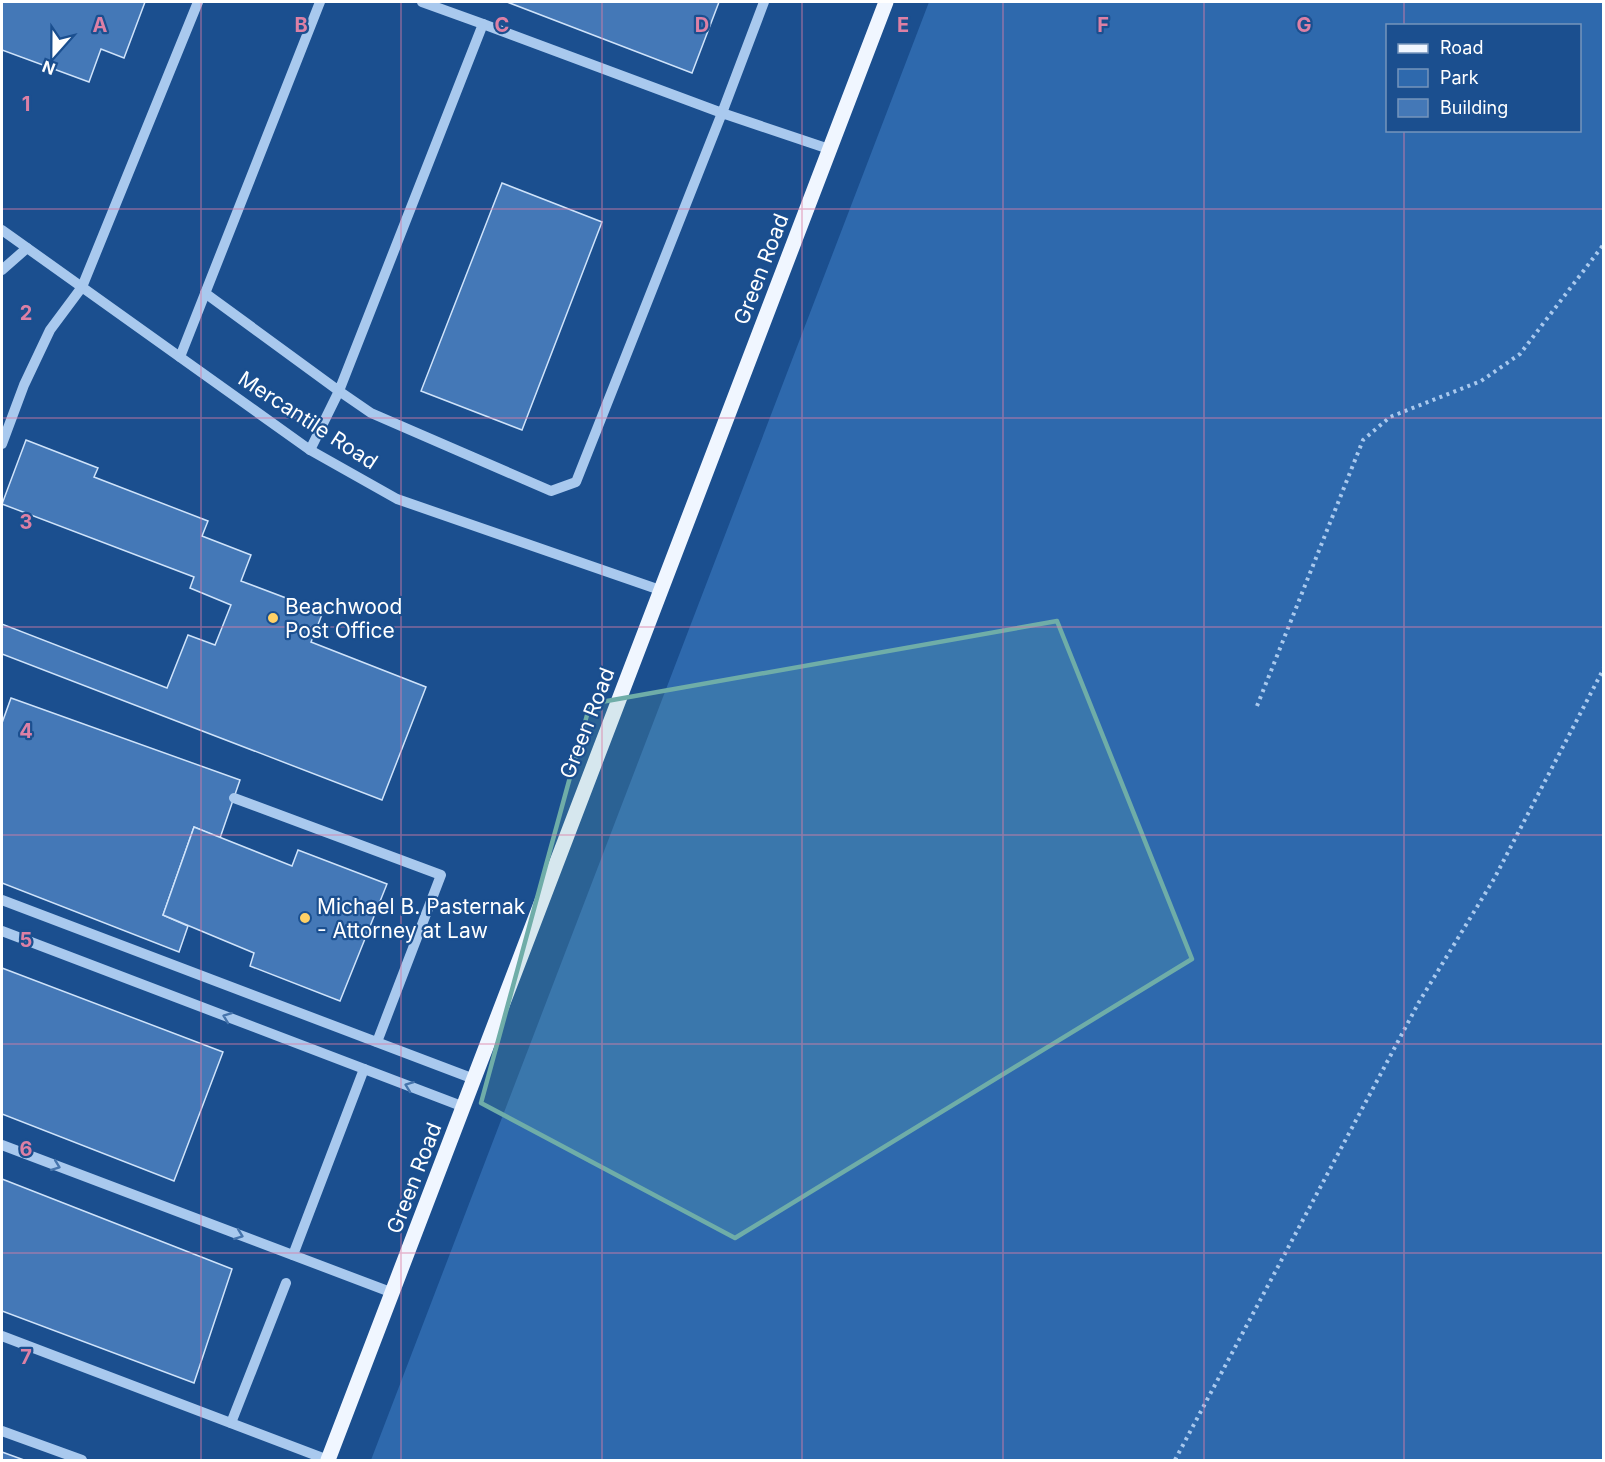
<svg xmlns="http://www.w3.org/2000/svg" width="1605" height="1462" viewBox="0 0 1605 1462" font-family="Inter,sans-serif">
  <rect width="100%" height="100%" fill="#1b4f8f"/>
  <path fill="#2e69ad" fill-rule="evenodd" d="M929 2H1603V1460H371ZM1388 26H1580V130H1388Z"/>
  <g fill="#4478b7" stroke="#cfe3fa" stroke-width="1.5">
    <polygon points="2,2 145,2 124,58 101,49 89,82 2,50"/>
    <polygon points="507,2 719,2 692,73"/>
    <polygon points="502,183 602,222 522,430 421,391"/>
    <polygon points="26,440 98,468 94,477 208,521 202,536 251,555 241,581 323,612 311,642 426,687 382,800 2,654 2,624 167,688 188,635 215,645 231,605 190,588 194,577 2,504"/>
    <polygon points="11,698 240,780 220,838 194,827 163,915 188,926 179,952 2,883 2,723"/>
    <polygon points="194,827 292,866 298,850 387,884 340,1001 250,966 254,953 163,915"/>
    <polygon points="2,968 223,1052 174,1181 2,1114"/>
    <polygon points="2,1179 232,1269 194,1383 2,1311"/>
    <polygon points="2,1452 24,1460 2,1460"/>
  </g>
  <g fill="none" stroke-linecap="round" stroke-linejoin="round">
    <g stroke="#a9c9ee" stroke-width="4" stroke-dasharray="3 4.5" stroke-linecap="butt">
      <polyline points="1257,706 1363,440 1390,417 1481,381 1520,354 1604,244"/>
      <polyline points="1175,1460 1419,1002 1494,879 1604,668"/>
    </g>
    <g stroke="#a9c9ee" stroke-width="10">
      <polyline points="422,2 483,24"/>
      <polyline points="2,230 310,450 397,499 660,590"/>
      <polyline points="2,270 27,248"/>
      <polyline points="205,293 339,391 483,24 722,113 764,2"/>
      <polyline points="180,357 320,2"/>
      <polyline points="2,444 24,385 50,330 82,287 198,2"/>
      <polyline points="310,450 339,391 371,413 551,491 576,482 722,113 829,149"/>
      <polyline points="234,798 441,875 377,1042"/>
      <polyline points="2,900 474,1079"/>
      <polyline points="2,931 464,1107"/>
      <polyline points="2,1145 393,1293"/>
      <polyline points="293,1255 364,1069"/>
      <polyline points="2,1336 328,1460"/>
      <polyline points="231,1423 286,1283"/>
      <polyline points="2,1431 82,1460"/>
    </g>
    <polyline stroke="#f0f6ff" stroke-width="15" points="328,1460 886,2"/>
  </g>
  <defs><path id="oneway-chevron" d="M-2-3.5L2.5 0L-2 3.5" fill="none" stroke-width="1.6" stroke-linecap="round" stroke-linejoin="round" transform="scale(1.5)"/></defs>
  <g stroke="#4674ac">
    <use href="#oneway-chevron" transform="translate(227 1017) rotate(-159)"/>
    <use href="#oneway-chevron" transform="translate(409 1086) rotate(-159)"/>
    <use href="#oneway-chevron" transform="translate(56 1166) rotate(21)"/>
    <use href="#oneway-chevron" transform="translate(239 1235) rotate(21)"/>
  </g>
  <path fill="#6fada8" fill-opacity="0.2" stroke="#6fada8" stroke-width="4.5" stroke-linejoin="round" d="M1057 621 1192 959 735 1238 481 1103 590 704Z"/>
  <path fill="none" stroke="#dd80a5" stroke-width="1.5" stroke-opacity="0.55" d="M201 2V1460M401 2V1460M602 2V1460M802 2V1460M1003 2V1460M1204 2V1460M1404 2V26M1404 130V1460M2 209H1604M2 418H1604M2 627H1604M2 835H1604M2 1044H1604M2 1253H1604"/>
  <g fill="#ffd166" stroke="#1b4f8f" stroke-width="2">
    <circle cx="273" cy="618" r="6"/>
    <circle cx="305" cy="918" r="6"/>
  </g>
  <g text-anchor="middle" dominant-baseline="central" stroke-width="4.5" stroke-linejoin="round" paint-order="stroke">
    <g font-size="21" fill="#fff" stroke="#1b4f8f">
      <text transform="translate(761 269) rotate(-69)">Green Road</text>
      <text transform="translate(308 420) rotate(33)">Mercantile Road</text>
      <text transform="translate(587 723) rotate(-69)">Green Road</text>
      <text transform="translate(414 1178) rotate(-69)">Green Road</text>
    </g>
    <g font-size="21" fill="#fff" stroke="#1b4f8f" text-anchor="start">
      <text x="285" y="606">Beachwood<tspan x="285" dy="24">Post Office</tspan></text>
      <text x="317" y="906">Michael B. Pasternak<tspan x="317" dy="24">- Attorney at Law</tspan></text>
    </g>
  </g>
  <g font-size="20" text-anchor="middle" font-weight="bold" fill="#dd80a5" stroke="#1b4f8f" stroke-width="4.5" stroke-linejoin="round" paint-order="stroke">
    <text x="100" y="32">A</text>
    <text x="301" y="32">B</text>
    <text x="502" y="32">C</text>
    <text x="702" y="32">D</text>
    <text x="903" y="32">E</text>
    <text x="1103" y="32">F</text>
    <text x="1304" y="32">G</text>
    <text x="26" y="111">1</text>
    <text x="26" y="320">2</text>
    <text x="26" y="529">3</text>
    <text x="26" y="738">4</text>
    <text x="26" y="947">5</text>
    <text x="26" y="1156">6</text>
    <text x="26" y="1364">7</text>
  </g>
  <rect width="1605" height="1462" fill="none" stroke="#ffffff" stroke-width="6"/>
  <rect x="1386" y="24" width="195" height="108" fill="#1b4f8f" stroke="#7695bc" stroke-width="1.5"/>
  <rect x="1398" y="44" width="30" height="9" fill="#f0f6ff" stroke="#7695bc" stroke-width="1.5"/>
  <text x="1440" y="54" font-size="18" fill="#ffffff">Road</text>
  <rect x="1398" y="69" width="30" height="18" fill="#2e69ad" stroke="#7695bc" stroke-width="1.5"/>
  <text x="1440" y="84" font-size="18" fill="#ffffff">Park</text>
  <rect x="1398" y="99" width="30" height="18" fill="#4478b7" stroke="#7695bc" stroke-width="1.5"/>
  <text x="1440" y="114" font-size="18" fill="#ffffff">Building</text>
  <g transform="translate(54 54) rotate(201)" stroke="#1b4f8f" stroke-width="4.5" paint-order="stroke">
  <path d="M0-4.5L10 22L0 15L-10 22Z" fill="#ffffff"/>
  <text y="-9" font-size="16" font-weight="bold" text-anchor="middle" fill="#ffffff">N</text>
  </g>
</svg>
